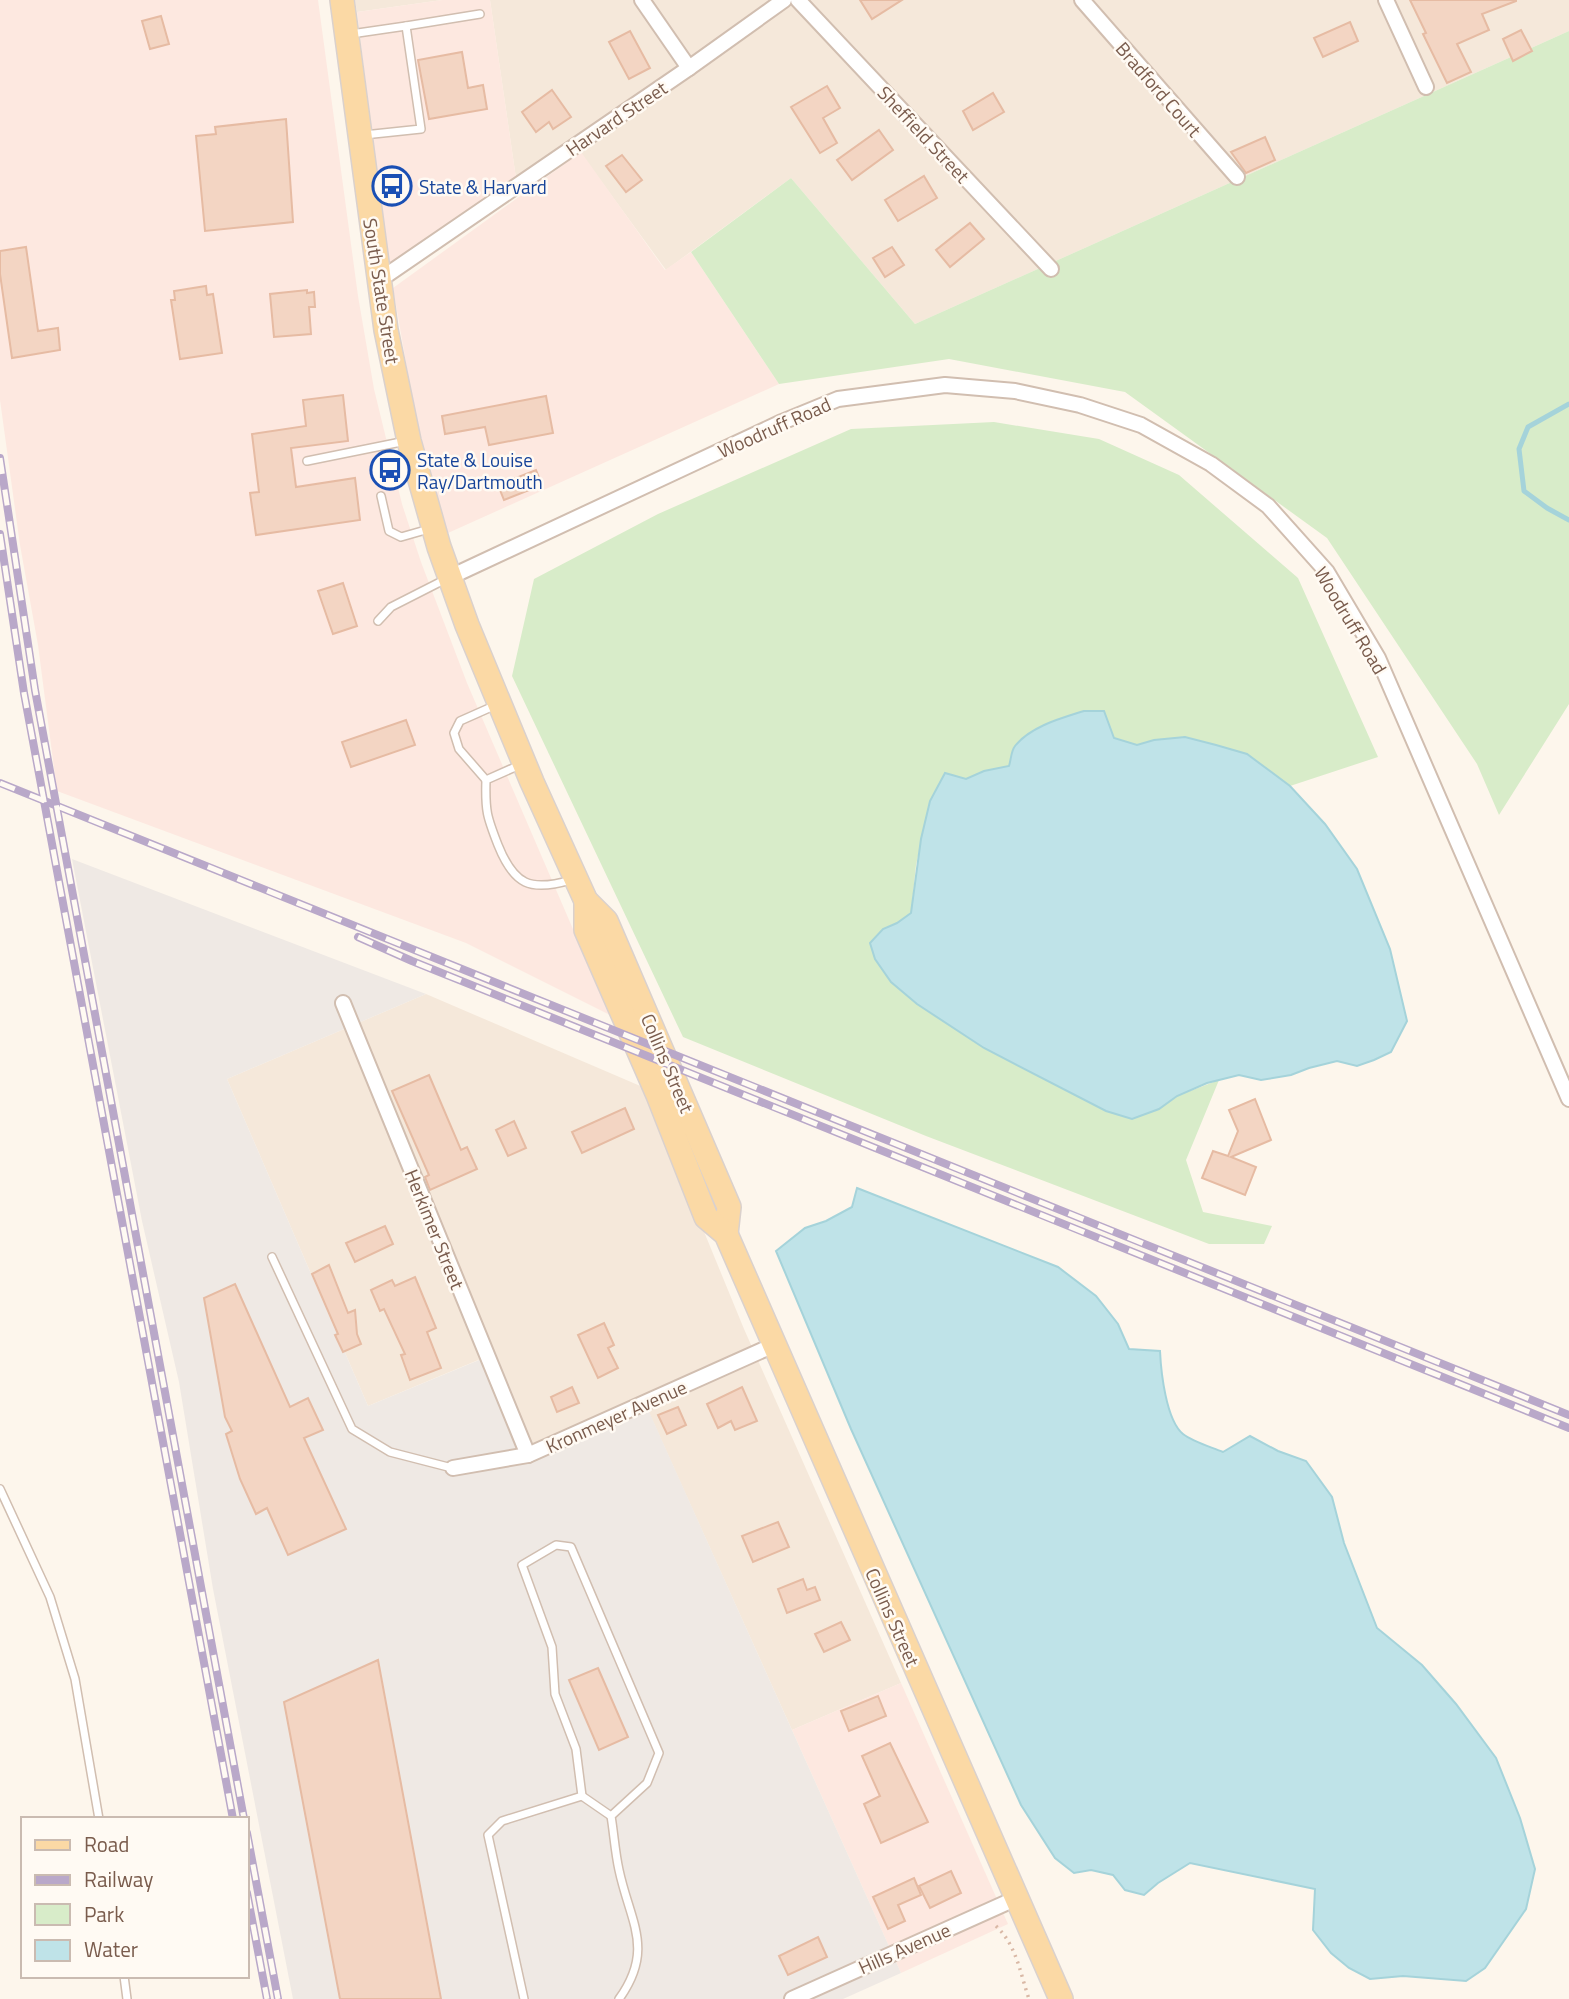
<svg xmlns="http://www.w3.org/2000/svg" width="1569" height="1999" viewBox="0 0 1569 1999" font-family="'Titillium Web',sans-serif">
  <rect width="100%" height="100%" fill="#fdf6ec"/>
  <g fill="#f5e8da">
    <polygon points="355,0 442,0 357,12"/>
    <polygon points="490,0 1569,0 1569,31 915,324 791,178 666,270 574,144 517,185"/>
    <polygon points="426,994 645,1088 744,1329 901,1683 792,1730 642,1397 533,1446 495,1353 368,1406 227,1079"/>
  </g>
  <g fill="#fde8e0">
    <polygon points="0,0 318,0 358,296 374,389 402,504 421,562 467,683 610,1015 466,943 57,791 38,645 20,545 0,400"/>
    <polygon points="442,0 490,0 517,185 390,278 357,12"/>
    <polygon points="581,152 665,270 691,252 779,384 448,533 420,443 393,288"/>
    <polygon points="901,1683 1008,1924 901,1973 792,1730"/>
  </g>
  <polygon fill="#efe9e4" points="72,859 426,994 227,1079 368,1406 496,1353 533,1445 642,1396 901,1973 843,1999 293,1999 213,1589 179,1382 142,1221"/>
  <g fill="#d8ecc9">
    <polygon points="1569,31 1569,704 1499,815 1477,764 1327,538 1125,392 949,359 779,384 691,252 791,178 915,324"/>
    <path d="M994 422 1099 439 1179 475 1298 578 1378 757 1290 786 1247 754 1154 740 1137 745 1114 738 1108 727 1084 711 1056 720 1029 734 1009 766C979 773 956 785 930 801L916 865 911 913 897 923 883 929 917 1004 984 1048 1106 1111 1159 1109 1177 1096 1219 1080 1186 1160 1203 1212 1272 1226 1264 1244H1209L926 1136 683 1037 512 676 534 579 658 514 851 429Z"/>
  </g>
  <g fill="#bfe3e8" stroke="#a5d3da" stroke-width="2">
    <path d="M1084 711H1104L1114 738 1137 745 1154 740 1185 737 1216 745 1247 754 1290 786 1325 824 1357 869 1390 949 1407 1021 1391 1052 1374 1060 1357 1066 1337 1061 1309 1068 1291 1075 1261 1080 1239 1075 1207 1083 1177 1096 1159 1109 1132 1119 1106 1111 984 1048 917 1004 891 982 875 959 870 943 883 929 897 923 911 913 921 839 930 801 945 773 966 779 984 771 1009 766C1011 760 1011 751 1015 746 1031 726 1062 718 1084 711Z"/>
    <path d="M857 1188 1058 1267 1096 1296 1118 1324 1129 1349 1160 1351C1161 1372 1166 1420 1183 1434 1193 1442 1211 1447 1223 1452L1250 1436 1278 1451 1306 1461 1332 1497 1344 1543 1377 1628 1422 1665 1456 1704 1496 1758 1520 1818 1535 1869 1526 1909 1485 1968 1466 1981 1403 1976 1370 1979 1349 1968 1331 1953 1313 1930 1315 1889 1190 1863 1158 1883 1144 1895 1125 1890 1113 1875 1091 1870 1074 1873 1055 1858 1021 1805 851 1429 776 1251 805 1228 826 1221 852 1207Z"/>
  </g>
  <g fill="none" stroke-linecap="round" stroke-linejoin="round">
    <polyline stroke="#a5d3da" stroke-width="5" points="1569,404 1528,427 1519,449 1524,491 1547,508 1569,520"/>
  </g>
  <g fill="#f3d5c3" stroke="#e6bba3" stroke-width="2">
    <polygon points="860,0 902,0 872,19"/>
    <polygon points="1410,0 1516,0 1516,1 1482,14 1489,30 1457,44 1471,72 1447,83 1423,34 1426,33"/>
    <polygon points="161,16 169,44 150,49 142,21"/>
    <polygon points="1350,22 1358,41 1323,57 1314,38"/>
    <polygon points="1521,30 1532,51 1513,61 1503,39"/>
    <polygon points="630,31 650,68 629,79 609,42"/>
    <polygon points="462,52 468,88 483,85 487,109 429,119 418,60"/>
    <polygon points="827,86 840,108 823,118 837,143 820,153 791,107"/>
    <polygon points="552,90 571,117 553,129 549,122 536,132 522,112"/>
    <polygon points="993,93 1004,112 973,130 963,111"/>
    <polygon points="286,119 293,222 205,231 196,136 216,134 215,127"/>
    <polygon points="879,130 893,150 852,180 837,160"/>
    <polygon points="1265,137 1275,160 1246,173 1231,152"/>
    <polygon points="622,155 642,180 626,192 606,166"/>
    <polygon points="924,176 937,198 898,221 885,200"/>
    <polygon points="970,223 984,239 950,267 936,250"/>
    <polygon points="26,247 38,331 58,328 60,350 12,358 0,274 0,251"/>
    <polygon points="892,247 904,265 885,277 873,258"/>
    <polygon points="206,286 207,295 213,294 222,353 180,359 171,300 175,300 174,291"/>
    <polygon points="307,290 307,293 314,292 315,307 309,307 311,334 274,337 270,294"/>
    <polygon points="343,395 348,441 291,448 296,487 355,478 360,520 256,535 250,493 259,492 252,434 306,426 303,400"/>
    <polygon points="546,396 553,433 489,445 485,427 445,434 442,416"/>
    <polygon points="536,470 542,485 504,500 498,485"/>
    <polygon points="343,583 357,626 333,634 318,591"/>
    <polygon points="406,720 415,745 351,767 342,742"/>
    <polygon points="429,1075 461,1150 467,1147 477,1169 430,1190 425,1177 429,1175 392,1091"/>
    <polygon points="1255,1099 1271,1140 1231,1157 1256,1167 1245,1195 1202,1178 1213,1151 1228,1156 1238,1131 1229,1110"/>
    <polygon points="625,1108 634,1129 582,1153 572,1132"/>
    <polygon points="514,1121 526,1148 508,1156 496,1130"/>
    <polygon points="385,1226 393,1244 355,1262 346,1243"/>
    <polygon points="329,1265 348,1313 355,1310 357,1334 361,1344 343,1352 335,1335 338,1334 312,1274"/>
    <polygon points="415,1277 436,1328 427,1332 441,1368 410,1380 401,1355 405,1354 384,1309 380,1311 371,1290 392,1280 395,1286"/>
    <polygon points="235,1284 290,1407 308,1398 323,1430 304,1438 346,1529 288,1555 267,1508 256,1514 240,1479 226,1434 232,1431 225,1417 204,1298"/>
    <polygon points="604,1323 614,1345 608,1348 618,1368 598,1378 578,1335"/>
    <polygon points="572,1387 579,1403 557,1412 551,1397"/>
    <polygon points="742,1387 757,1421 735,1430 731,1421 718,1428 707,1404"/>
    <polygon points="678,1407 686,1425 667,1434 658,1415"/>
    <polygon points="778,1522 789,1547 753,1562 742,1536"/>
    <polygon points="803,1579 807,1590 815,1587 820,1600 787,1613 778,1589"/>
    <polygon points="841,1622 850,1640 824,1652 815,1634"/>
    <polygon points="378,1660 441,1999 340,1999 284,1702"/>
    <polygon points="598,1668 628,1737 599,1750 569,1680"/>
    <polygon points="878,1696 886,1716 849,1731 841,1711"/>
    <polygon points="890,1743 928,1822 881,1843 864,1804 880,1796 862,1756"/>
    <polygon points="951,1871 961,1893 930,1908 919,1886"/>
    <polygon points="914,1878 921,1895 898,1905 905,1921 888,1929 873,1897"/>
    <polygon points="818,1937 827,1957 788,1975 779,1956"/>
  </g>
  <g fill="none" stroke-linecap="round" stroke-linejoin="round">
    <g stroke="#d1beb0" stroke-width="10">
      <g id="service">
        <polyline points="351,34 406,26"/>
        <polyline points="364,135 421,129 406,26 480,14"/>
        <polyline points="307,461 406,441"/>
        <polyline points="381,496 389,531 401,537 429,529"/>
        <polyline points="378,621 391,607 448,578"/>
        <path d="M522 764 486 780C485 811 487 817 498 845 514 885 530 892 571 880"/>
        <polyline points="486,780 459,749 454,733 460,721 496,705"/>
        <polyline points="272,1257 352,1429 390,1452 452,1468"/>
        <polyline points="0,1489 50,1597 75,1679 99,1819"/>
        <polyline points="582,1796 611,1816"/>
        <polyline points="124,1976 127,1999"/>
        <path d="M524 1999 488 1835 502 1821 582 1796 576 1749 555 1694 552 1647 522 1565 556 1545 571 1547 659 1753 647 1783 611 1816C614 1834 615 1852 619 1870 630 1922 655 1949 619 1999"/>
      </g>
    </g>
    <g stroke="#d1beb0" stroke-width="18">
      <g id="minor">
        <polyline points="642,0 689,68"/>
        <polyline points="798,0 1051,269"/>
        <polyline points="1082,0 1237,177"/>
        <polyline points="1386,0 1426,87"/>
        <polyline points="378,281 689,68 784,0"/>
        <polyline points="448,578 782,422 838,399 945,385 1015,391 1080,405 1141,425 1211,464 1268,506 1327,572 1378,658 1569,1099"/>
        <polyline points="343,1003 528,1455"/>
        <polyline points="453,1468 528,1455 774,1345"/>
        <polyline points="792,1999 1017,1898"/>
      </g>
    </g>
    <g stroke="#dad1cd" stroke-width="26">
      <g id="primary">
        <polyline points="342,0 386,330 409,441 439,547 467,625 532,782 586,901 606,921 729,1207 726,1234"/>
        <polyline points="586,901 586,930 658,1095 706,1217 726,1234 1061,1999"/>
      </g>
    </g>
    <path stroke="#d9b8a5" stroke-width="3.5" stroke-dasharray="2 5" stroke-linecap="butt" d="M996 1926C1017 1946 1020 1973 1029 1999"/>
    <use href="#service" stroke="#fff" stroke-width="7"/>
    <use href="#minor" stroke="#fff" stroke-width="14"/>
    <use href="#primary" stroke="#fbd9a5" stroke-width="23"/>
    <g stroke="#b9a8c9" stroke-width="8">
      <g id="rail">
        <polyline points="0,458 35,690 244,1819"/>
        <polyline points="0,534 24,693 233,1819"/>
        <polyline points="0,783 1569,1415"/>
        <polyline points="358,937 412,961 1569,1428"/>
        <polyline points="247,1833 278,1999"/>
        <polyline points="247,1893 267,1999"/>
      </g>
    </g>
    <use href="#rail" stroke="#fffaf3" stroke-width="5" stroke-dasharray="16" stroke-linecap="butt"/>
  </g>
  <defs>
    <g id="bus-ring" transform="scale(2.0125)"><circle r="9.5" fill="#fffaf3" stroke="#1a4fb4" stroke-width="1.5"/><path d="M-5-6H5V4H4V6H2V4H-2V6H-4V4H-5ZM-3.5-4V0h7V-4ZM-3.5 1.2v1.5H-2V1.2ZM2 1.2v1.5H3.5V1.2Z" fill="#1a4fb4"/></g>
  </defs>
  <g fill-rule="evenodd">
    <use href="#bus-ring" x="392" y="186"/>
    <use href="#bus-ring" x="390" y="470"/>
  </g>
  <g text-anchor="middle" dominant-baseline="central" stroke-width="5" stroke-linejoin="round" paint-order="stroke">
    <g font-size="19" fill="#7a5c4d" stroke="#fffaf3">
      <text transform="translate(1159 89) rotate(49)">Bradford Court</text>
      <text transform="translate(616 118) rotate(-34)">Harvard Street</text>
      <text transform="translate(924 134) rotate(47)">Sheffield Street</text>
      <text transform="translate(382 291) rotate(81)">South State Street</text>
      <text transform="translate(774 427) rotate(-24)">Woodruff Road</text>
      <text transform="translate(1351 620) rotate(59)">Woodruff Road</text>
      <text transform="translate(668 1063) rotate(67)">Collins Street</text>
      <text transform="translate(435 1229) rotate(68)">Herkimer Street</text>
      <text transform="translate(616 1416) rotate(-24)">Kronmeyer Avenue</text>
      <text transform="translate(893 1617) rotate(66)">Collins Street</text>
      <text transform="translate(904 1948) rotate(-24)">Hills Avenue</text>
    </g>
    <g font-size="19" fill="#164399" stroke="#fffaf3" text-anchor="start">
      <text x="419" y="186">State &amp; Harvard</text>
      <text x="417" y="459">State &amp; Louise<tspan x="417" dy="22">Ray/Dartmouth</tspan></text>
    </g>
  </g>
  <rect x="21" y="1817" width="228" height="161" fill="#fffaf3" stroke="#cabbb1" stroke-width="2"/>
  <rect x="35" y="1840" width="35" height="10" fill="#fbd9a5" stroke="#cabbb1" stroke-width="2"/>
  <text x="84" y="1852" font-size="21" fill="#7a5c4d">Road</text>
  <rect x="35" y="1875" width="35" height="10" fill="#b9a8c9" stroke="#cabbb1" stroke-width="2"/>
  <text x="84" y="1887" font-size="21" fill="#7a5c4d">Railway</text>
  <rect x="35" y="1904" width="35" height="21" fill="#d8ecc9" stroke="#cabbb1" stroke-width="2"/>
  <text x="84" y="1922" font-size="21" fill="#7a5c4d">Park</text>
  <rect x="35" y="1940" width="35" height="21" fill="#bfe3e8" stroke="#cabbb1" stroke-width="2"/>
  <text x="84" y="1957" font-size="21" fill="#7a5c4d">Water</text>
</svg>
